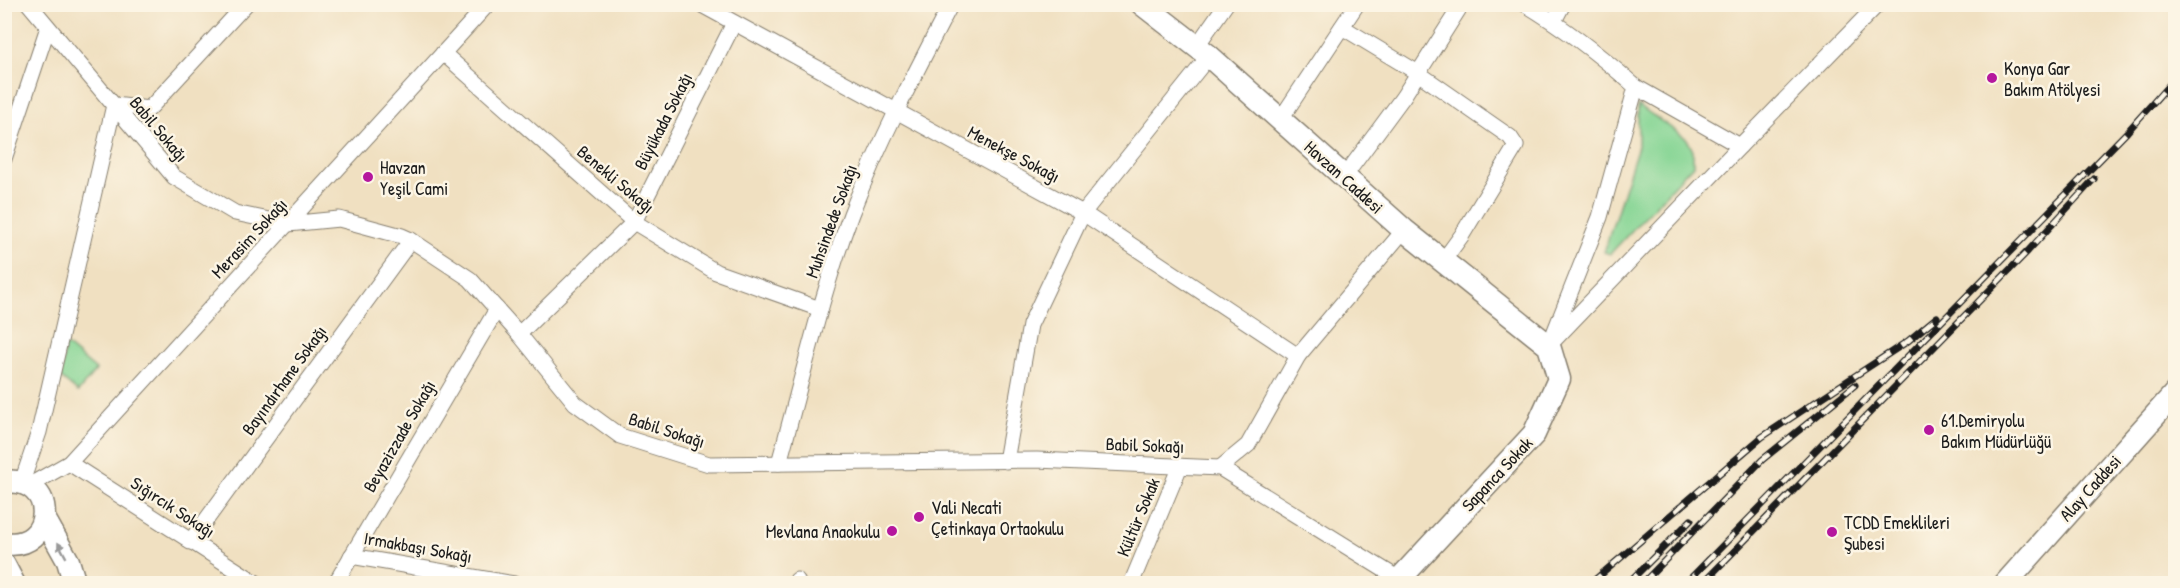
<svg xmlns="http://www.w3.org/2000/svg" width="2180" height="588" viewBox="0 0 2180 588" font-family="'Patrick Hand',sans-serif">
  <rect width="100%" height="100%" fill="#fcf5e5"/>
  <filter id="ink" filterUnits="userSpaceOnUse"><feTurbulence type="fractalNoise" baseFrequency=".0167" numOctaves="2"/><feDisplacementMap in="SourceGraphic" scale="12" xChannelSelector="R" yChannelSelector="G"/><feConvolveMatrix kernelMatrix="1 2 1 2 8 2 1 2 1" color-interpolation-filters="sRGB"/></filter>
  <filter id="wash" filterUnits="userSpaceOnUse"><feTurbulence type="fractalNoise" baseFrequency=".008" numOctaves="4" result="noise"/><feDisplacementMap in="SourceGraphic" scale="24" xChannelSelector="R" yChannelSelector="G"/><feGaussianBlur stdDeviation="1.35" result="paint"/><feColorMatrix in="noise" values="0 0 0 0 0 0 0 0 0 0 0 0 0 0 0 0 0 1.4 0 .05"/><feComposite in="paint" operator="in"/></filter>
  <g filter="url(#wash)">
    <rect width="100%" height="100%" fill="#f0e0c1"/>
    <g fill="#86d594" stroke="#517858" stroke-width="1.5">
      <polygon points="1638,105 1687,139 1693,151 1693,165 1610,254 1604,252 1638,146"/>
      <polygon points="65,344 96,370 78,392 61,378"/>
    </g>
  </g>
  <g filter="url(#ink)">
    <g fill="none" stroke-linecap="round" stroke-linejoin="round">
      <g stroke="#867e6e" stroke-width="17">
        <g id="street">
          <polyline points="29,4 174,177 235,213 288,224 339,219 402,236 411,240 470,279 519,334 575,403 620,436 709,464 1037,460 1220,468 1399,579"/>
          <polyline points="700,4 1083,213 1298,356"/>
          <path d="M1525 4C1565 28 1601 56 1636 87L1600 217 1549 346"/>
          <polyline points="4,5 5,4"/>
          <polyline points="1554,21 1563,4"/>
          <polyline points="1342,27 1418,73 1510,137 1516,146 1462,235 1443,261"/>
          <polyline points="1196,47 1226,4"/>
          <polyline points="443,53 634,222 716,272 820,309"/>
          <polyline points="1636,87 1740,146 1878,4"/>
          <polyline points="1280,120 1357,4"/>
          <polyline points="4,159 48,27"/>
          <polyline points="1344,177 1403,97 1462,4"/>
          <polyline points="519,334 634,222 734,23"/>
          <polyline points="1555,339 1740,146"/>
          <polyline points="1006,461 1030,325 1083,213 1209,56"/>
          <polyline points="69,463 258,584"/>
          <path d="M779 463C802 380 821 295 851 214 879 142 915 73 951 4"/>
          <polyline points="1220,468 1248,445 1298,356 1404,230"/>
          <polyline points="22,482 39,432 114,105 149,109 246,4"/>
          <polyline points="30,485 69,463 488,4"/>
          <polyline points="190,542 411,240"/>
          <polyline points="351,556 514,584"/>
          <polyline points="335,584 497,309"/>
          <polyline points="796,584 797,580"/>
          <polyline points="1131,584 1180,466"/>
        </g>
      </g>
      <g stroke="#867e6e" stroke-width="25">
        <g id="secondary">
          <polyline points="1142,4 1209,56 1404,230 1549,346 1559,379 1534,434 1395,584"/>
          <path d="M4 482C59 475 55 552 4 543"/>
          <polyline points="44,518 68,561 75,584"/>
          <polyline points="4,565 14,584"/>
          <polyline points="2005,584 2176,392"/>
        </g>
      </g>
      <use href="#street" stroke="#fff" stroke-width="15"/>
      <use href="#secondary" stroke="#fff" stroke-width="22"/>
      <g stroke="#1c1c1c" stroke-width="7">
        <g id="rail">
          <polyline points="1590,584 1762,437 1908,341 1937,317"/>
          <polyline points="1627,584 1691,520"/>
          <polyline points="1642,584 1762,460 1855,385"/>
          <polyline points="1685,584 2127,132 2176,77"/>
          <polyline points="1702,584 2028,251 2094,179"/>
        </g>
      </g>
      <use href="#rail" stroke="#fcf5e5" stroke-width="4.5" stroke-dasharray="14" stroke-linecap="butt"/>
    </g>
    <defs><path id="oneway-solid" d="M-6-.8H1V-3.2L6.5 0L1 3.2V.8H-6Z" transform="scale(1.5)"/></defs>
    <use fill="#999" href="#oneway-solid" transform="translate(62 550) rotate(-119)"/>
  </g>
  <g fill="#b5179e" stroke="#fcf5e5" stroke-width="2">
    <circle cx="1992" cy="78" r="6"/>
    <circle cx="368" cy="177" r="6"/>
    <circle cx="1929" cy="430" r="6"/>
    <circle cx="919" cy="517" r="6"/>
    <circle cx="892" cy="531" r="6"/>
    <circle cx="1832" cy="532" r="6"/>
  </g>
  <g text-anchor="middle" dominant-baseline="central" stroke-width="5" stroke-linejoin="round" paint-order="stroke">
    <g font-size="18" fill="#1c1c1c" stroke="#fcf5e5" text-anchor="start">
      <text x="2004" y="68">Konya Gar<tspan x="2004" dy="21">Bakım Atölyesi</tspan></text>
      <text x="380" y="167">Havzan<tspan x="380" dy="21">Yeşil Cami</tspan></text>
      <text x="1941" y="420">61.Demiryolu<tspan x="1941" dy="21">Bakım Müdürlüğü</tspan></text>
      <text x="931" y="507">Vali Necati<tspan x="931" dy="21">Çetinkaya Ortaokulu</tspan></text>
      <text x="1844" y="522">TCDD Emeklileri<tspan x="1844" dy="21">Şubesi</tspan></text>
      <text x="880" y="531" text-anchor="end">Mevlana Anaokulu</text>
    </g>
    <g font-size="18" fill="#1c1c1c" stroke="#fcf5e5">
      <text transform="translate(663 121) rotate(-63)">Büyükada Sokağı</text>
      <text transform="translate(159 129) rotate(50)">Babil Sokağı</text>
      <text transform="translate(1014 154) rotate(28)">Menekşe Sokağı</text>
      <text transform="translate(1344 177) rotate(42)">Havzan Caddesi</text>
      <text transform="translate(616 179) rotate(40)">Benekli Sokağı</text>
      <text transform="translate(831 221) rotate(-70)">Muhsindede Sokağı</text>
      <text transform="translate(249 238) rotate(-47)">Merasim Sokağı</text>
      <text transform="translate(284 380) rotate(-54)">Bayındırhane Sokağı</text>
      <text transform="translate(667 430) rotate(18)">Babil Sokağı</text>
      <text transform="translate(399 436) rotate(-60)">Beyazizzade Sokağı</text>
      <text transform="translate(1145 445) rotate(2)">Babil Sokağı</text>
      <text transform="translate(1497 474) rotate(-47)">Sapanca Sokak</text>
      <text transform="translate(2090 488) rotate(-48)">Alay Caddesi</text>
      <text transform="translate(173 507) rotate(33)">Sığırcık Sokağı</text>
      <text transform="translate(1138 517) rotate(-67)">Kültür Sokak</text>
      <text transform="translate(418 547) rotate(10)">Irmakbaşı Sokağı</text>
    </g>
  </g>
  <rect width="2180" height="588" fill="none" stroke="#fcf5e5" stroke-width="24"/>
</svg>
